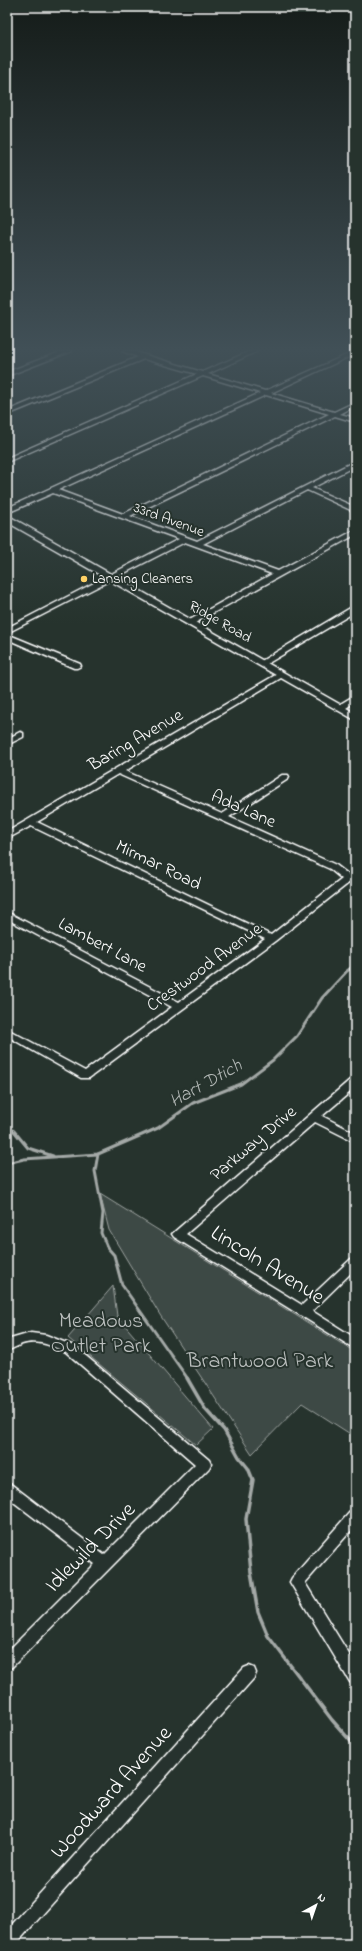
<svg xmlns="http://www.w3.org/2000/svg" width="362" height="1951" viewBox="0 0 362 1951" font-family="'Indie Flower',sans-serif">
  <rect width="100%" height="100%" fill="#26332d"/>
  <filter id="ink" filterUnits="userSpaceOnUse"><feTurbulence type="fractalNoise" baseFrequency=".025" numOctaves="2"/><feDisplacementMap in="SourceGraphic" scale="8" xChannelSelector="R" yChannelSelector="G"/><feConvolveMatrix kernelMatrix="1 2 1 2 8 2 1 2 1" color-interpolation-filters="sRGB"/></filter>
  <g filter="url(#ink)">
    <g fill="#3e4944" stroke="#9ea4a2">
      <polygon points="100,1194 355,1352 355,1437 302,1403 252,1454 160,1315 109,1230"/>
      <polygon points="113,1286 117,1316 213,1429 196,1445 68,1338"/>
    </g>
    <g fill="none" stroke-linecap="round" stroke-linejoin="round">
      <g stroke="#a4a9a7" stroke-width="3">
        <polyline points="7,1126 14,1131 28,1148 53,1156"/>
        <polyline points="98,1154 95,1171 103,1213 101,1233 107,1247 114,1255 122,1285 188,1379"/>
        <polyline points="7,1163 24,1159 98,1154 158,1128 193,1103 241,1084 273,1060 297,1036 322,998 347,971 355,965"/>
      </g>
      <polyline stroke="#a4a9a7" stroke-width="3.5" points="187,1378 205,1409 224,1430 239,1457 248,1468 253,1480 246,1519 251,1572 258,1612 268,1636 332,1720 355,1746"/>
      <g stroke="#fff" stroke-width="3">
        <g id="minor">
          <polygon points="63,351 72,351 7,376 7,372"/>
          <path d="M122 351H132L202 372 250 351H258L208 374 265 391 355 351V354L271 393 334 412 355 402V406L340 414 355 418V422L335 416 130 516 197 541 355 461V466L312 488 355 507V512L307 490 203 544 278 571 353 531 355 530V535L193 624H190L186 622 272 574 185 542 7 633V628L179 539 53 493 7 513V508L260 393 203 376 7 462V458L197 374 144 359 7 415V411L138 357ZM266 395 329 414 123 514 58 490Z"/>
          <polygon points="352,607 355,607 355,612 265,665 262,665 258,663"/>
          <polygon points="7,634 80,664 81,666 77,668 74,668 7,639"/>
          <path d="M279 673H282L286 675 125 771 222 814 282 775H288L289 777 288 779 229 817 336 865 349 875 352 880 350 882 275 941 89 1078H81L7 1036V1029L85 1071 172 1007 7 919V912L179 1002 265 939 31 826 7 839V832ZM118 774 330 869 342 879 271 935 37 822Z"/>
          <polygon points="352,697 355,697 355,702 343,710 337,710 337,706"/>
          <polygon points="20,732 23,733 23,737 7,745 7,739"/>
          <polygon points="355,1078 355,1088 322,1116 355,1133 355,1142 315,1122 186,1234 302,1305 351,1259 355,1258 355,1269 312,1311 355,1338 355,1349 174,1237 172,1234 351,1079"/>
          <path d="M31 1333 46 1335 74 1346 209 1460 211 1464 209 1468 12 1667 7 1669V1652L95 1564 7 1497V1483L12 1485 104 1555 195 1464 66 1352C52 1346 37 1339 22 1344 17 1346 12 1349 7 1351V1340Z"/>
          <polygon points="355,1510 355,1526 305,1583 355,1664 355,1684 350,1682 290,1582 292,1578 350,1512"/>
          <polygon points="249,1666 254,1668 256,1673 254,1678 16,1944 7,1944 7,1930 244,1668"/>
        </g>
      </g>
      <g stroke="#fff" stroke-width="3">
        <polygon id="major" points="7,515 355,713 355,720 7,522"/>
      </g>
      <use href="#minor" fill="#26332d" fill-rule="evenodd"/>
      <use href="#major" fill="#26332d" fill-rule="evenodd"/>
    </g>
  </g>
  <linearGradient id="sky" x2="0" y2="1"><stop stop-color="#151c19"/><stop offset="0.56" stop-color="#415057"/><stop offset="1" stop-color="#415057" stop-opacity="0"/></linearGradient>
  <rect width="362" height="624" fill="url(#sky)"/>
  <circle fill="#ffd166" stroke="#26332d" stroke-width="1.5" cx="84" cy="579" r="4"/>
  <g text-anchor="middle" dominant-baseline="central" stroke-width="4" stroke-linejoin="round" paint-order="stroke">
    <g font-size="15" fill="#fff" stroke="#26332d">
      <text transform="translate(169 520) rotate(20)">33rd Avenue</text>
      <text transform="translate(220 622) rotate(30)">Ridge Road</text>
    </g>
    <g font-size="15" fill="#fff" stroke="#26332d" text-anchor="start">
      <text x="92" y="579">Lansing Cleaners</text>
    </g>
    <g font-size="18" fill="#fff" stroke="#26332d">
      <text transform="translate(136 741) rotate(-30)">Baring Avenue</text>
      <text transform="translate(243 810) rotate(24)">Ada Lane</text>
      <text transform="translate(158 866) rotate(26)">Mirmar Road</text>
      <text transform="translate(102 946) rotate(28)">Lambert Lane</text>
      <text transform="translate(205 968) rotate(-36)">Crestwood Avenue</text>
      <text transform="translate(254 1144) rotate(-40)">Parkway Drive</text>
    </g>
    <g font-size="19" font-style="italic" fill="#b3b8b6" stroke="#26332d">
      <text transform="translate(206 1084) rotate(-29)">Hart Dtich</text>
    </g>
    <g font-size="22" fill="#fff" stroke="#26332d">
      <text transform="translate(267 1266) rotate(32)">Lincoln Avenue</text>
      <text transform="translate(91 1548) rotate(-45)">Idlewild Drive</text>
      <text transform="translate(112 1793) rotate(-48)">Woodward Avenue</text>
    </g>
    <g font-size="22" fill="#bbbfbe" stroke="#26332d">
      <text x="101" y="1322">Meadows<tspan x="101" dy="25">Outlet Park</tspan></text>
      <text x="260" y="1362">Brantwood Park</text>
    </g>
  </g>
  <rect width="362" height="1951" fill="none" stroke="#26332d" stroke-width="24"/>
  <rect x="12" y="12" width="338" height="1927" fill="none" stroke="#fff" stroke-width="1.5" filter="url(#ink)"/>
  <g transform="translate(316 1905) rotate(40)" stroke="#26332d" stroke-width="3" paint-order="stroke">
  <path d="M0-3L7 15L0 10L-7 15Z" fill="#ffffff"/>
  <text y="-6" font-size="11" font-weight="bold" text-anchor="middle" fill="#ffffff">N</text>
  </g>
</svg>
